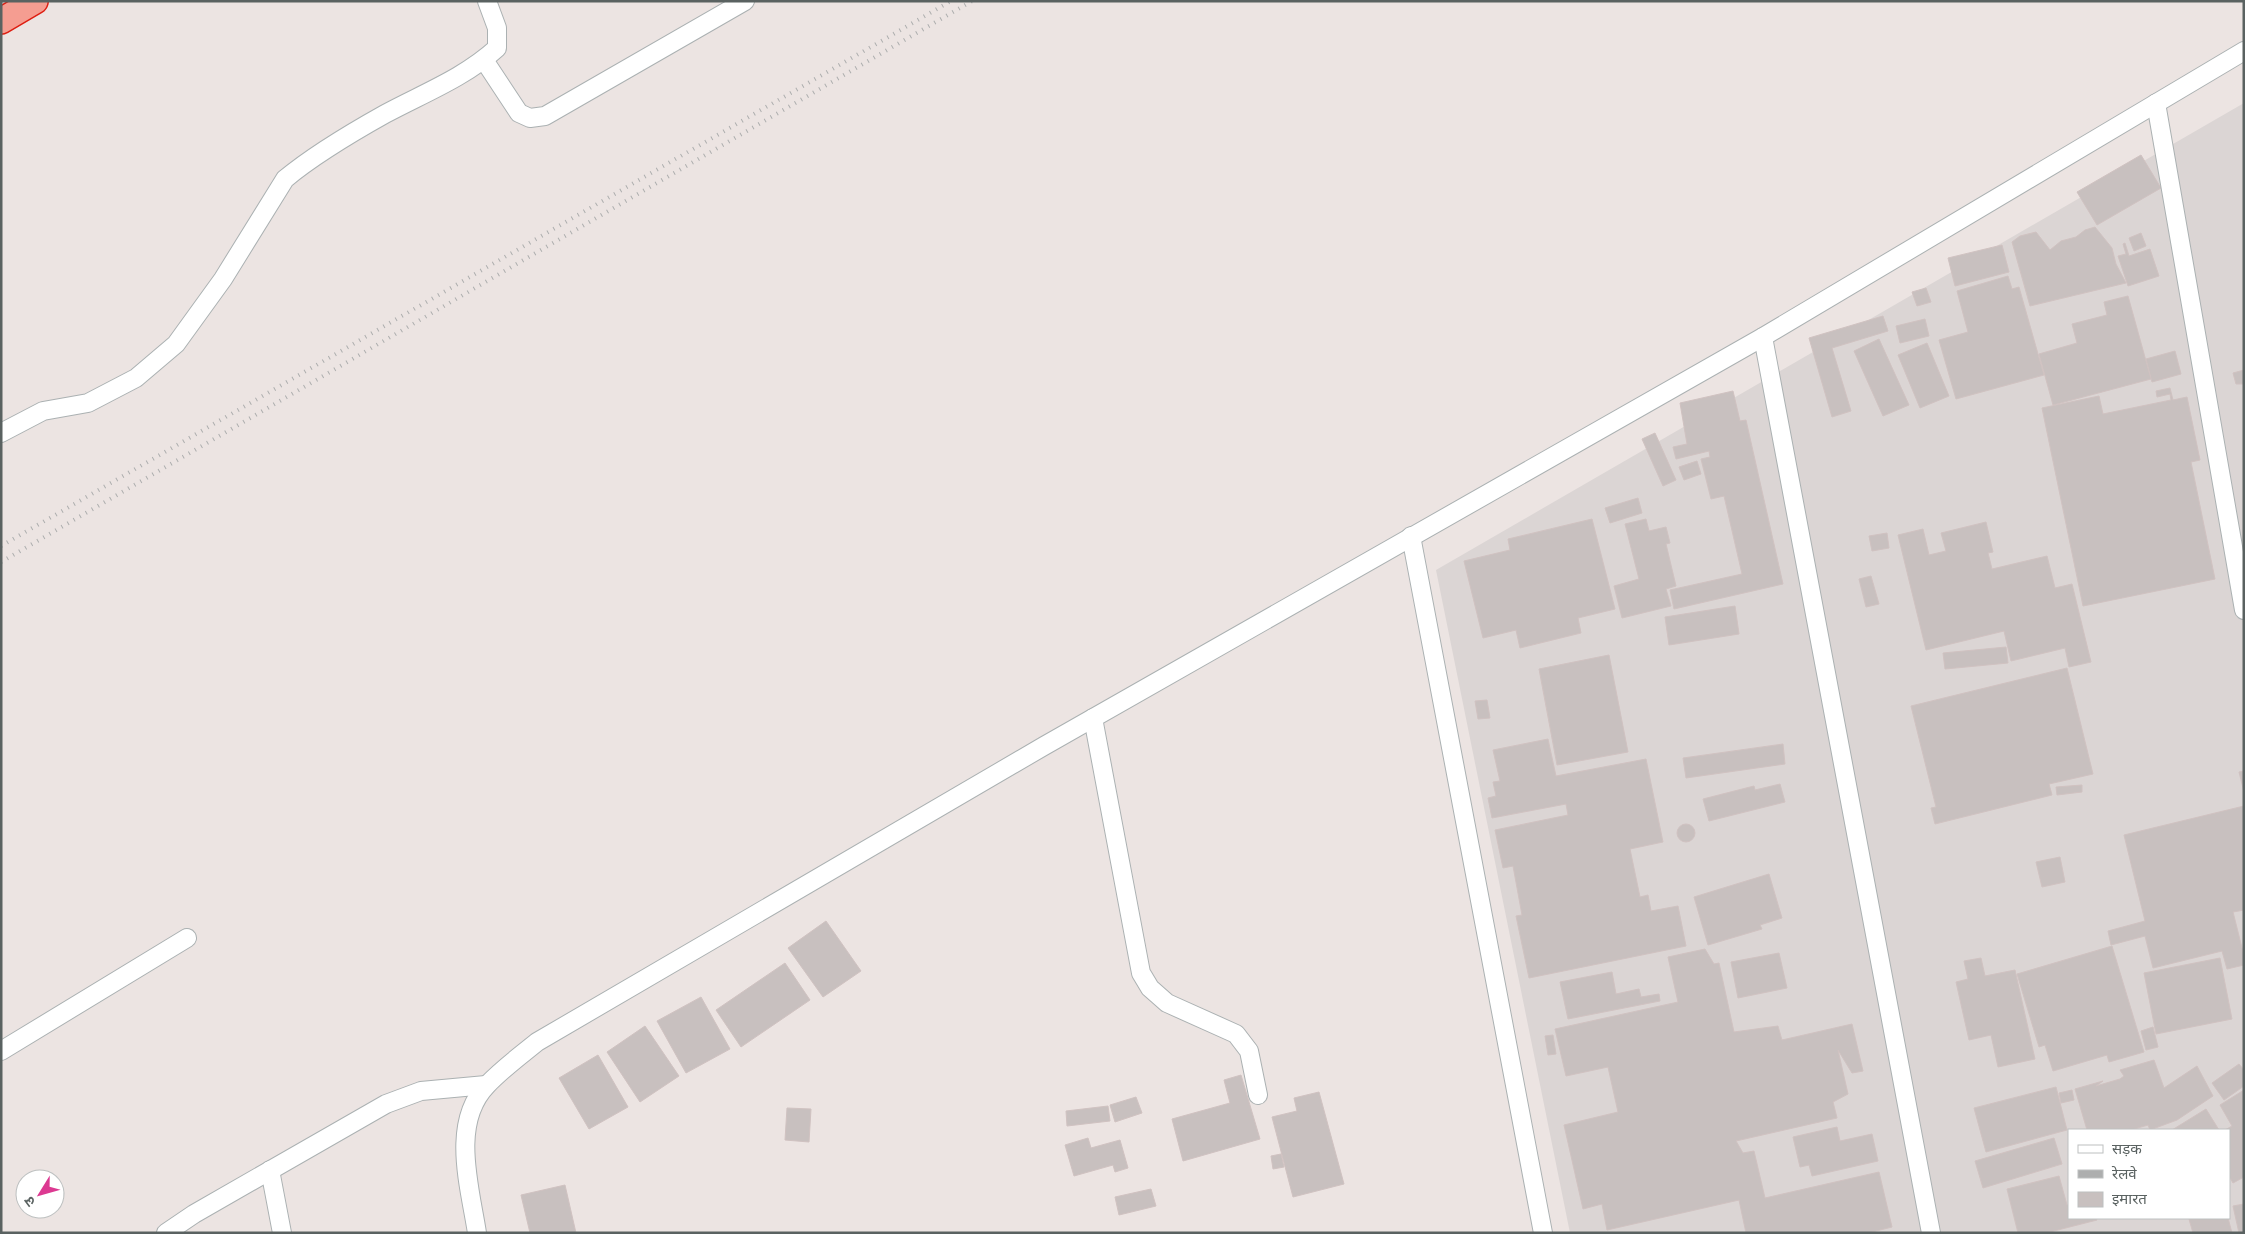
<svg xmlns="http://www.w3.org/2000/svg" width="2245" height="1234" viewBox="0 0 2245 1234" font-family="Rubik,'Noto Sans Devanagari',sans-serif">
  <rect width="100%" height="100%" fill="#ece4e2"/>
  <path fill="#dbd5d4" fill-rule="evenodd" d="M2244 103V1233H1570L1436 570ZM2069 1130H2229V1218H2069Z"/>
  <g fill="#c8c0bf" stroke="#d0c2c1">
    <polygon points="2141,155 2161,188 2097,225 2077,192"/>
    <polygon points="2095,227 2112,248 2116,264 2126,283 2030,306 2012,242 2020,236 2036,232 2050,250 2061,241 2076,237 2085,230"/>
    <polygon points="2141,233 2146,246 2134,251 2129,238"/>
    <polygon points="2125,243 2129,256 2150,249 2159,276 2128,286 2118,256 2126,254 2123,244"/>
    <polygon points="2002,245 2009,272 1955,286 1948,258"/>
    <polygon points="2008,276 2012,289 2019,287 2044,375 1956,399 1939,340 1968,332 1957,291"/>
    <polygon points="1926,288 1931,302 1917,306 1912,292"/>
    <polygon points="2128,296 2151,379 2053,405 2039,354 2077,343 2072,324 2107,315 2104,302"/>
    <polygon points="1883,316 1888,331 1832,348 1851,411 1832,417 1809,338"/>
    <polygon points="1925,319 1929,336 1900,343 1896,326"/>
    <polygon points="1879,339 1909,405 1883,416 1854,351"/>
    <polygon points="1927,343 1949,396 1920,408 1898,355"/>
    <polygon points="2175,351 2181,374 2152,382 2146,359"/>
    <polygon points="2244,370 2244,384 2236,384 2233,373"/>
    <polygon points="2170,388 2173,400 2187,397 2200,460 2191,462 2215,579 2083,606 2042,408 2099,396 2103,414 2171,400 2170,394 2157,397 2156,391"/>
    <polygon points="1733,391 1740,421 1746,420 1783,584 1674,609 1670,590 1742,574 1724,496 1711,499 1701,459 1710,457 1709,451 1676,459 1673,447 1687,444 1680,403"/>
    <polygon points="1655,433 1676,480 1663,486 1642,439"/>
    <polygon points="1697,461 1701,474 1684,480 1679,467"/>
    <polygon points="1638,498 1642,513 1610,523 1605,508"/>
    <polygon points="1592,519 1615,609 1578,618 1581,633 1520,648 1516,630 1483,638 1464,561 1510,550 1508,539"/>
    <polygon points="1646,519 1649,531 1666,527 1670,543 1666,544 1676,586 1666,589 1671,606 1622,618 1614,586 1639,579 1625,524"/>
    <polygon points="1986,522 1993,552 1988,553 1992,569 2047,556 2055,588 2072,584 2091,662 2069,667 2065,648 2011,661 2004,631 1926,650 1898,535 1923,529 1929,555 1946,551 1941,533"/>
    <polygon points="1887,533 1889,548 1872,551 1869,536"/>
    <polygon points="1871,576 1879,604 1866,607 1859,579"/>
    <polygon points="1735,606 1739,634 1669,645 1665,617"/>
    <polygon points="2006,647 2008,663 1945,669 1943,653"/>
    <polygon points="1609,655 1628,752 1557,765 1539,669"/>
    <polygon points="2067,668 2093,774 2049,784 2052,795 1935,824 1931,808 1936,807 1911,706"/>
    <polygon points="1487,700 1490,718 1478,719 1475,701"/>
    <polygon points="1548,739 1556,776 1646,759 1663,842 1630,849 1640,897 1648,895 1651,911 1678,906 1686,946 1529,978 1516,916 1522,915 1513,866 1503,868 1495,830 1568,815 1566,804 1492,818 1488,798 1496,796 1493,782 1500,781 1493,750"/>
    <polygon points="1783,744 1785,764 1686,778 1683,758"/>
    <polygon points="2244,771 2244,792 2239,772"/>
    <polygon points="1780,784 1785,802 1709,821 1703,799 1754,786 1755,790"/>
    <polygon points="2082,785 2082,792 2057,795 2056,787"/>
    <polygon points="2244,806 2244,910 2233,912 2244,956 2244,965 2227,969 2222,951 2153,968 2145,936 2111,945 2108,931 2145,921 2124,835"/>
    <circle cx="1686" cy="833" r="9"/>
    <polygon points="2060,857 2065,882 2042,887 2036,862"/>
    <polygon points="1769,874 1782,918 1760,925 1762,929 1708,945 1694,897"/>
    <polygon points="826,921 861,971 823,997 788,948"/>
    <polygon points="2112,946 2144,1052 2109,1062 2107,1055 2053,1071 2045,1045 2039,1047 2017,974"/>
    <polygon points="1705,949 1714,964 1719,963 1734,1032 1778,1026 1782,1040 1852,1024 1863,1071 1852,1073 1838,1050 1848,1094 1833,1102 1837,1118 1736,1141 1743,1153 1754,1151 1765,1198 1879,1172 1892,1227 1868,1233 1746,1233 1739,1200 1607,1230 1602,1204 1583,1209 1564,1125 1618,1112 1608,1067 1566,1076 1555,1029 1678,1002 1668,957"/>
    <polygon points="1779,953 1787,988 1738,998 1731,962"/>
    <polygon points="1981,958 1985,976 2015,970 2035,1059 1998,1067 1991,1035 1969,1040 1956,982 1968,979 1964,961"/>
    <polygon points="2220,958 2232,1019 2156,1034 2144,973"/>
    <polygon points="785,963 810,1000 741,1047 716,1010"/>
    <polygon points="1612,972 1616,994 1639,989 1641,997 1659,994 1660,1001 1568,1019 1560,982"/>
    <polygon points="701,997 730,1049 686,1073 657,1021"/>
    <polygon points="645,1026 679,1076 640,1102 607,1052"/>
    <polygon points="2153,1027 2158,1047 2146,1050 2141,1031"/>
    <polygon points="1553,1035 1556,1054 1548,1055 1545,1036"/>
    <polygon points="598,1055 628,1107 589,1129 559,1078"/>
    <polygon points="2154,1060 2164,1088 2197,1066 2213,1096 2177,1120 2150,1130 2148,1125 2131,1130 2087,1130 2075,1089 2103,1081 2096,1086 2120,1079 2124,1076 2120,1070"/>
    <polygon points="2239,1064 2244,1070 2244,1086 2224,1100 2212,1083"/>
    <polygon points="1241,1075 1260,1139 1183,1161 1172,1119 1230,1103 1224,1080"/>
    <polygon points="2056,1087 2067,1130 1986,1152 1974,1108"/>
    <polygon points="2072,1090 2074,1100 2061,1103 2059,1093"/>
    <polygon points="2244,1090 2244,1177 2233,1183 2229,1176 2229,1130 2225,1130 2232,1126 2220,1105"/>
    <polygon points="1319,1092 1344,1184 1293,1197 1272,1117 1297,1111 1294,1098"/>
    <polygon points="1136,1097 1142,1113 1115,1122 1110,1105"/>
    <polygon points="1108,1106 1110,1121 1067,1126 1066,1111"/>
    <polygon points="787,1108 811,1109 809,1142 785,1140"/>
    <polygon points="2206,1109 2219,1130 2172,1130"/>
    <polygon points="1837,1127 1840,1141 1872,1134 1878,1161 1812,1176 1809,1165 1800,1167 1793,1137"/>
    <polygon points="1088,1138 1091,1148 1120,1140 1128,1168 1115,1172 1113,1165 1074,1176 1065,1145"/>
    <polygon points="2054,1138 2062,1164 1983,1188 1975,1161"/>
    <polygon points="1281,1154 1284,1167 1273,1169 1271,1156"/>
    <polygon points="2059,1176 2067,1205 2069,1205 2069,1218 2096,1218 2097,1220 2046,1233 2018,1233 2007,1189"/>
    <polygon points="565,1185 576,1233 530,1233 521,1195"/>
    <polygon points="1151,1189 1156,1206 1119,1215 1115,1197"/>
    <polygon points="2244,1204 2244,1233 2239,1233 2233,1206"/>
    <polygon points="2228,1218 2232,1233 2193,1233 2189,1219"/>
  </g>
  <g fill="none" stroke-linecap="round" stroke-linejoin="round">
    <g stroke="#abb1b2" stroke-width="20">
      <g id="minor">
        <polyline points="484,60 519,113 530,118 545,116 745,1"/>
        <polyline points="2156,103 2244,610"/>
        <polyline points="1763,337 1931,1233"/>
        <path d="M1 433 43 411 88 403 136 378 176 344 223 279 285 179C315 154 351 133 385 114 424 93 464 78 497 48V28L487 1"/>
        <polyline points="1411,536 1543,1233"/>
        <polyline points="1093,718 1141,973 1150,988 1167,1003 1236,1034 1249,1051 1258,1095"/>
        <polyline points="1,1051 187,938"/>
        <polyline points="270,1170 282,1233"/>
        <polyline points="166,1233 194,1214 386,1104 421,1091 486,1085"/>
        <path d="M477 1233C470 1187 450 1123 487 1085 502 1069 520 1056 537 1042L1044 746 1763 337 2244 51"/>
      </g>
    </g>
    <g stroke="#de1e11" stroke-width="28">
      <polyline id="highway" points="1,21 35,1"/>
    </g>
    <use href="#minor" stroke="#fff" stroke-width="18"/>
    <use href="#highway" stroke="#f59d91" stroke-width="25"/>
    <g stroke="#adaeae" stroke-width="4" stroke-dasharray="1 6" stroke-linecap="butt">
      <polyline points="1,546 951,1"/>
      <polyline points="1,562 972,1"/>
    </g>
  </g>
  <rect width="2245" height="1234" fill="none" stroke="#5a6261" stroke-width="5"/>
  <rect x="2068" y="1129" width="162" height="90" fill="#ffffff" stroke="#bdc0c0"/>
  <rect x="2078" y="1145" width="25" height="8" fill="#ffffff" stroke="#bdc0c0"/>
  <text x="2112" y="1154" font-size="15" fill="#5a6261">सड़क</text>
  <rect x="2078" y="1170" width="25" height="8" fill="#adaeae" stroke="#bdc0c0"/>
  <text x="2112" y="1179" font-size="15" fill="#5a6261">रेलवे</text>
  <rect x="2078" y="1192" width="25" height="15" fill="#c8c0bf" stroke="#bdc0c0"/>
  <text x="2112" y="1204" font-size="15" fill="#5a6261">इमारत</text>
  <g transform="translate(40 1194) rotate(233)"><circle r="24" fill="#ffffff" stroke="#bdc0c0"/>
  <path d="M0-4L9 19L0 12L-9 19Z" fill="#dc3991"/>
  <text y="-8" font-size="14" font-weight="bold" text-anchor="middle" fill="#5a6261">उ</text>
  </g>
</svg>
